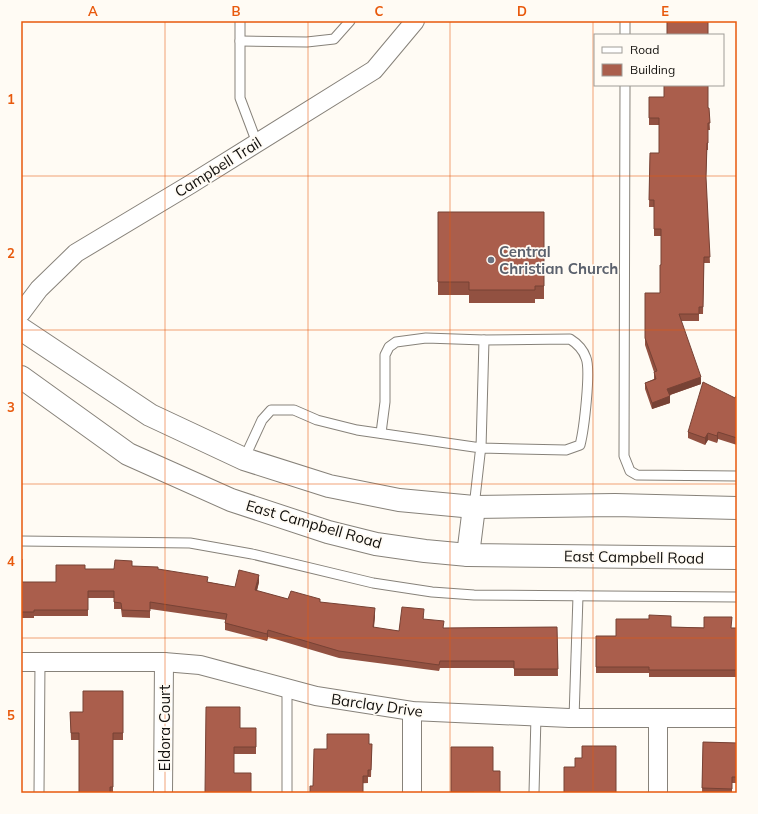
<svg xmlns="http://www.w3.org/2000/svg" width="758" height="814" viewBox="0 0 758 814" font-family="Mulish,sans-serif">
  <rect width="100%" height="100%" fill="#fffbf4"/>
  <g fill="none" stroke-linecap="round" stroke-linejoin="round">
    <g stroke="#87827a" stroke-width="11">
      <g id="service">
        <polyline points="240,21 240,98 257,143"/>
        <polyline points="625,35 625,21"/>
        <polyline points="240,41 307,42 334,39 350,21"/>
        <polyline points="625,85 624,456 630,471 637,475 737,476"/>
        <polyline points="381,433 385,402 385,355 389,347 396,342 426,338 484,340"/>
        <path d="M244 459 262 420 271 410H294L317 420 357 430 481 448 566 450 580 445C584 430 591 370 586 358 583 349 578 344 570 339L484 340 481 448 480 454 474 507"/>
        <polyline points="21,541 190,543 252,554 373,583 432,592 474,595 737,597"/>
        <polyline points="574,718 578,596"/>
        <polyline points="39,793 40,662"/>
        <polyline points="287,793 287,688"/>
        <polyline points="534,793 536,716"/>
      </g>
    </g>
    <g stroke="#87827a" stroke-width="20">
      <g id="minor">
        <polyline points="21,313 39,289 76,253 191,184 374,70 415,21"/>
        <polyline points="21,662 164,662 200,665 316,696 412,711 569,718 737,718"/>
        <polyline points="412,711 412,793"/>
        <polyline points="163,793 164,662"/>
        <polyline points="658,793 658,718"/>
      </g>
    </g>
    <g stroke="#87827a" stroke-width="24">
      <g id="secondary">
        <polyline points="21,329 150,415 244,459 329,486 399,500 474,507 615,505 737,508"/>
        <polyline points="21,377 128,454 231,500 328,532 376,544 425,551 468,555 737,558"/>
        <polyline points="468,555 474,507"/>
      </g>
    </g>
    <use href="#service" stroke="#fff" stroke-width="9"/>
    <use href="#minor" stroke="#fff" stroke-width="18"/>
    <use href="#secondary" stroke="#fff" stroke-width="22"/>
  </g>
  <g fill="#925141">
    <polygon points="649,97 664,97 709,108 710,130 708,130 708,150 707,150 706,179 710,263 704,263 703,314 699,314 699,321 681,321 701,384 670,395 670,403 652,409 645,389 645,383 654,379 654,372 645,345 645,293 660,293 661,265 661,236 654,236 654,207 649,207 650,153 659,153 659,125 649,125"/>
    <polygon points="438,212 544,212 544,299 535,299 535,303 469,303 469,295 438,295"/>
    <polygon points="737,394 737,445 718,439 717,443 708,440 705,445 688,438 688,432 735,398"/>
    <polygon points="21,559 22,582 56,582 85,569 114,569 132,566 158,569 208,582 235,587 259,582 257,591 288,599 320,602 375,615 374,628 399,631 424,616 423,619 444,628 557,627 558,676 514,676 514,668 440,668 439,671 339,658 268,637 267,641 225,630 225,623 226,620 150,609 150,618 122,617 121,609 114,609 114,598 88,598 88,616 34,616 34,618 21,618"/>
    <polygon points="671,627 737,628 737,677 649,677 649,673 596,673 596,636 616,636"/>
    <polygon points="123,691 123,740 113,740 113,793 79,793 79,740 71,740 70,712 83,712"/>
    <polygon points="240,728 256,728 256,754 234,754 205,793"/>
    <polygon points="703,742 737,743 737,783 732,783 732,793 702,793"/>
    <polygon points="369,744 372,744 371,777 368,777 368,783 313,786 327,749"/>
    <polygon points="451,747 493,771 500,793 451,793"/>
  </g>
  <g fill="#774235">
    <polygon points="701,377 701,384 667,396 667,389"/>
    <polygon points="670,396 670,403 652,409 652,403"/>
    <polygon points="718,432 718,439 717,443 717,436"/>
    <polygon points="708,433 708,440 705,445 705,438"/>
    <polygon points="259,575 259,582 255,597 255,590"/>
    <polygon points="375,608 375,615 373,634 373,627"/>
    <polygon points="268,630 268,637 267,641 267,634"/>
  </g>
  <g fill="#aa5e4c" stroke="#774235">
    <rect x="667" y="21" width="41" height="14"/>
    <polygon points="664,85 708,85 708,108 709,108 710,123 708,123 708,143 707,143 706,177 710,257 704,257 703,307 699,307 699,314 679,314 701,377 667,389 670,396 652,403 645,383 656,379 654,372 657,371 645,338 645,293 660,293 660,265 661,265 661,229 654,229 654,200 649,200 650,153 659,153 659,118 649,118 649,97 664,97"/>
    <polygon points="438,212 544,212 544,286 535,286 535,290 469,290 469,282 438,282"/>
    <polygon points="703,382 735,398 737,394 737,438 718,432 717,436 708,433 705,438 688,432"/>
    <polygon points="21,559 22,559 22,582 56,582 56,565 85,565 85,569 114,569 115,560 132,561 132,566 158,567 158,569 208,577 207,582 235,587 239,570 259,575 255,590 288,599 291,591 320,599 320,602 375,608 373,627 399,631 402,607 424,609 423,619 444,621 443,628 557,627 558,669 514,669 514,661 440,661 439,665 339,651 268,630 267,634 225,623 227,614 150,602 150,611 122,610 121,603 114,602 114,591 88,591 88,610 34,610 34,612 21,612"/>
    <polygon points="649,615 671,616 671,627 704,628 704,617 732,617 731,628 737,628 737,670 649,670 649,667 596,667 596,636 616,636 616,619 649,619"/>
    <polygon points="83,691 123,691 123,733 113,733 113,787 110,787 110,793 79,793 79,733 71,733 70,712 83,712"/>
    <polygon points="206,707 240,707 240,728 256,728 256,747 234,747 234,773 251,773 251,793 205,793"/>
    <polygon points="327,734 369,734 369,744 372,744 371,770 368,770 368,776 363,776 363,793 310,793 310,786 313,786 314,749 327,749"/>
    <polygon points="703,742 737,743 737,777 732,777 732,789 702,788"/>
    <polygon points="582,746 616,746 616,793 564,793 564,767 575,767 575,758 582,758"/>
    <polygon points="451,747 493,747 493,771 500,771 500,793 474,793 474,792 451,792"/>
  </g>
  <path fill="none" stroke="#e8590c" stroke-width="1" stroke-opacity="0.55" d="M165 21V793M308 21V793M450 21V793M593 21V793M21 176H737M21 330H737M21 484H737M21 638H737"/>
  <circle fill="#6b7280" stroke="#fffbf4" stroke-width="1.5" cx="491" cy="260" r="4"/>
  <g text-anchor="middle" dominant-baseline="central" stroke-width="3.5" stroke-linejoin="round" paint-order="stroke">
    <g font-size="15" fill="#12100d" stroke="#fffbf4">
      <text transform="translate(218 167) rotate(-32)">Campbell Trail</text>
      <text transform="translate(314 524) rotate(16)">East Campbell Road</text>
      <text transform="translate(634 557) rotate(1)">East Campbell Road</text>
      <text transform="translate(377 705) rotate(8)">Barclay Drive</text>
      <text transform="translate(164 728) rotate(-90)">Eldora Court</text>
    </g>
    <g font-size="15" font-weight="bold" fill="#5b616d" stroke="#fffbf4" text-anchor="start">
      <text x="499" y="251">Central<tspan x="499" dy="17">Christian Church</tspan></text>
    </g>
  </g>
  <rect width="758" height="814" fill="none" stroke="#fffbf4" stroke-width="44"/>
  <rect x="594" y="34" width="130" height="52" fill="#fffbf4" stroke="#a09d98"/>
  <rect x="602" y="47" width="20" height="6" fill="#ffffff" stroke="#a09d98"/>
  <text x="630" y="54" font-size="12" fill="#12100d">Road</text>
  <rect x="602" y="64" width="20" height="12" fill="#aa5e4c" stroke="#a09d98"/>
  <text x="630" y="74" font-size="12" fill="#12100d">Building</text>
  <rect x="22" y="22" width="714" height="770" fill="none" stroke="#e8590c" stroke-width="1.5"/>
  <g font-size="13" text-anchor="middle" font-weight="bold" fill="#e8590c">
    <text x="93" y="16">A</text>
    <text x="236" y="16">B</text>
    <text x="379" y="16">C</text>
    <text x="522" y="16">D</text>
    <text x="665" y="16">E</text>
    <text x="11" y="104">1</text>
    <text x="11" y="258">2</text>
    <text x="11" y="412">3</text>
    <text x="11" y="566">4</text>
    <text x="11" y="720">5</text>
  </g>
</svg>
